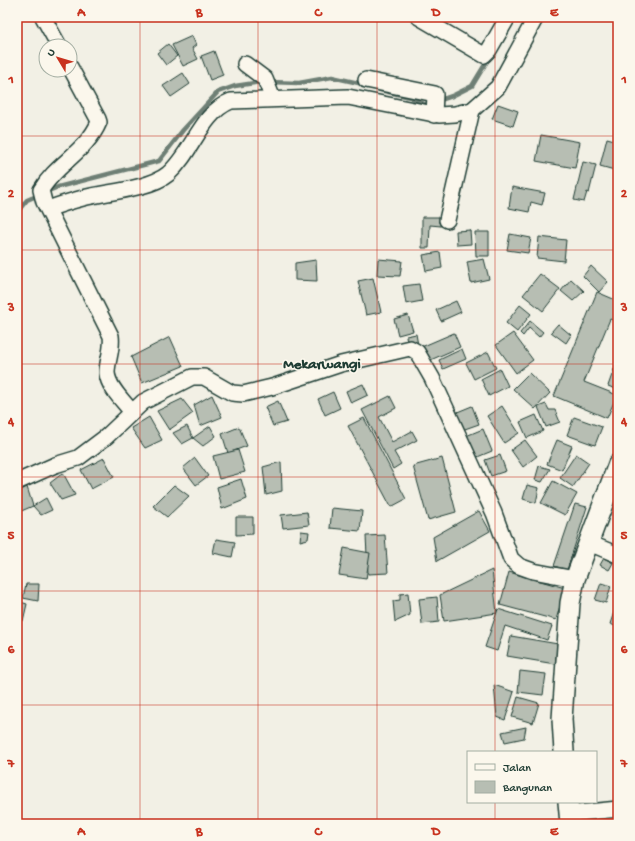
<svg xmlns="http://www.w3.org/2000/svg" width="635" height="841" viewBox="0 0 635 841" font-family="'Gochi Hand',sans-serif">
  <rect width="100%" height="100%" fill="#f2f0e5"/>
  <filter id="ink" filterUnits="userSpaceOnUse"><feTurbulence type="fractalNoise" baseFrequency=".025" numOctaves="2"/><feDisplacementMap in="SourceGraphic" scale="8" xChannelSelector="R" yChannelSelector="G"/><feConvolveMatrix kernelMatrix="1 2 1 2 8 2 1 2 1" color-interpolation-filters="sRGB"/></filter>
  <g filter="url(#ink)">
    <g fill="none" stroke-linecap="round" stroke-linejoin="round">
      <g stroke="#6e7f75" stroke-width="4.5">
        <polyline points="268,82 299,83 332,77 363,84"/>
        <polyline points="380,90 410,97 426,105 452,96 472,86 489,58"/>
        <polyline points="17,212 27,200 58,187 159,161 183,130 218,92 235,86 261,82"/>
      </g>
    </g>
    <g fill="#b7beb3" stroke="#1f3d34">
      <polygon points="192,36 196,45 192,48 198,59 183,66 172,45"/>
      <polygon points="168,44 177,56 166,65 157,53"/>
      <polygon points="214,51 223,75 210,80 201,56"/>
      <polygon points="183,73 190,84 171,97 163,86"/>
      <polygon points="498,104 518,111 513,126 492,119"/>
      <polygon points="541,135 580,142 575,168 536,161"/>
      <polygon points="607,138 618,141 618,171 600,166"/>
      <polygon points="583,162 596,165 589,193 587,192 584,202 574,200"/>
      <polygon points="512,187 545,193 542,205 531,202 529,212 509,208"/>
      <polygon points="422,217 441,217 441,226 430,225 429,248 422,248"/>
      <polygon points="470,230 471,244 457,245 456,231"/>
      <polygon points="475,232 489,232 489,256 476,256"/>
      <polygon points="510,234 531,238 528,253 507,250"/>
      <polygon points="539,237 566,240 564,261 537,258"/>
      <polygon points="440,252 442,268 426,271 423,255"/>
      <polygon points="378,259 402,261 400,276 377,275"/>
      <polygon points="484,259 489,279 471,283 467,262"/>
      <polygon points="316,260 317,281 295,280 295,263"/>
      <polygon points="591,266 608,282 599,292 583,276"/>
      <polygon points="540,274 560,289 543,311 523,295"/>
      <polygon points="373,278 381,312 366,315 358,281"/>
      <polygon points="571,279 584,291 573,301 561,291"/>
      <polygon points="419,284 422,301 406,304 403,286"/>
      <polygon points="597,292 618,301 618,322 610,319 584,382 617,395 607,418 554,396"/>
      <polygon points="456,301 461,312 441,321 436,310"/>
      <polygon points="520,305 531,314 517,332 506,323"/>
      <polygon points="408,315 413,331 398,335 394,319"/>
      <polygon points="530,321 543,332 539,337 529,328 523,336 520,333"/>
      <polygon points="558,324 571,335 566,343 551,332"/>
      <polygon points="454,333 460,347 426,362 419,348"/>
      <polygon points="513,333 533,360 516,373 496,345"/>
      <polygon points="416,334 418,345 408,347 406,336"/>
      <polygon points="170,337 183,366 142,383 131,357"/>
      <polygon points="462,349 466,359 443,369 439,360"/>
      <polygon points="488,352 496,368 474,379 466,363"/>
      <polygon points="500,369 508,386 489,396 481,379"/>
      <polygon points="614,369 618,371 618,390 608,386"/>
      <polygon points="529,373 550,393 535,409 513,389"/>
      <polygon points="363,384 368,395 351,403 346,391"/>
      <polygon points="333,392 340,408 325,415 318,399"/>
      <polygon points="212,395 222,417 200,426 194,405"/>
      <polygon points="390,396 396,408 379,417 392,442 412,431 417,440 394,452 401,464 393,469 362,410"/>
      <polygon points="182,399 193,413 169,430 157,411"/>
      <polygon points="278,401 287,422 273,426 265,407"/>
      <polygon points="546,404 549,410 555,410 560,422 546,427 538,407"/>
      <polygon points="472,406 479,424 462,430 455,413"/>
      <polygon points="502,406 519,433 504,443 487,416"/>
      <polygon points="536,415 543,431 527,438 520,422"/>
      <polygon points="149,417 162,440 145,448 131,428"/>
      <polygon points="574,417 602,427 595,445 567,435"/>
      <polygon points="364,418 406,499 391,507 348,426"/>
      <polygon points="187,426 193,438 182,444 173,433"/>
      <polygon points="210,426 216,436 203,446 193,438"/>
      <polygon points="239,427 247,446 228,453 222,434"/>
      <polygon points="483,429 492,451 475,458 466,436"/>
      <polygon points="525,440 537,456 523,467 511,450"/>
      <polygon points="557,440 572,446 562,470 547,464"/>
      <polygon points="238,450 245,472 219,479 213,456"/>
      <polygon points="576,454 589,463 573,487 560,478"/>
      <polygon points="500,455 506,471 491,476 485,460"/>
      <polygon points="104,458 114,477 91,489 81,470"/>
      <polygon points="195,458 208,476 196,485 183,468"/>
      <polygon points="442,458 456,512 428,520 413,466"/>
      <polygon points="281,462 282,491 266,495 263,467"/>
      <polygon points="539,466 550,469 542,482 535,480"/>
      <polygon points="63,473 75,495 61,500 50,483"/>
      <polygon points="241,479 247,499 222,509 217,487"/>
      <polygon points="553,481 577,494 565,515 541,503"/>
      <polygon points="174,485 189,496 167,517 153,506"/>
      <polygon points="527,485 539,488 536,503 523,499"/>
      <polygon points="27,487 33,506 19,512 17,509 17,492"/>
      <polygon points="46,498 52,510 41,515 33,506"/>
      <polygon points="575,504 587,507 567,570 554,566"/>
      <polygon points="332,508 362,511 360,531 330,528"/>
      <polygon points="479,511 490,531 437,561 433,537"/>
      <polygon points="307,512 309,525 283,528 281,515"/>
      <polygon points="236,517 253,517 253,534 236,535"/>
      <polygon points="301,531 309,532 308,539 300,541"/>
      <polygon points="385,535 388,573 368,574 366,536"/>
      <polygon points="216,539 235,542 232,557 213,553"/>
      <polygon points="344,548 370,553 366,579 339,575"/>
      <polygon points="604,558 613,563 609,570 600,565"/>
      <polygon points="492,570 497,613 444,621 440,595"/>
      <polygon points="509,572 565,588 556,620 500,605"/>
      <polygon points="601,583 611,586 606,603 595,600"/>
      <polygon points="26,584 39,584 38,601 23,598"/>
      <polygon points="408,593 410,615 395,622 393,601 400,600 400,594"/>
      <polygon points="437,597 439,622 422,624 419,599"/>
      <polygon points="17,601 27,604 23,621 17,619"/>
      <polygon points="616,606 618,607 618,627 610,624"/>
      <polygon points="498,609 552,626 547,640 505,626 497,651 485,647"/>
      <polygon points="511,636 558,644 555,664 507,656"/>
      <polygon points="520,671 546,674 543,695 518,692"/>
      <polygon points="494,685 514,692 505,720 497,717"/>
      <polygon points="518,697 539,703 533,723 512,717"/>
      <polygon points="526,727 524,738 505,742 502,732"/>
    </g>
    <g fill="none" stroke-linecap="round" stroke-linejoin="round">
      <g stroke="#1f3d34" stroke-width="18">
        <g id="minor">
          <polyline points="43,17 59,46"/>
          <polyline points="419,17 484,55 489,50 508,17"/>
          <polyline points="245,64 265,79 273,99"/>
          <path d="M70 67 98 119 99 122C87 151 56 164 41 190L44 202 111 336C113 350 107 360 107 373 108 387 124 402 132 412"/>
          <polyline points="366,80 435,94 434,115"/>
          <path d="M48 209C59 205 71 201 83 198 106 192 150 189 168 174 193 152 201 113 231 101L348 97 439 115 455 114 472 110 498 87 536 17"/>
          <polyline points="447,220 472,110"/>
          <polyline points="17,482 55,465 78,458 106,437 143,402 192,377 204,377 232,393 243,394 272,387 341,364 410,348 417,352 432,378 494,513 511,559 519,566 533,571 575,579"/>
          <polyline points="589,543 618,555"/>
          <polyline points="569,814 618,809"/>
        </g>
      </g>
      <g stroke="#1f3d34" stroke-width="22">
        <g id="major">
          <polyline points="564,752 562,719 570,603 575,579 618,464"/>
          <polyline points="568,802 570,824"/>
        </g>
      </g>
      <use href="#minor" stroke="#fbf7ec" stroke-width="15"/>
      <use href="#major" stroke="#fbf7ec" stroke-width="19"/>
    </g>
  </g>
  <path fill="none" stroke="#c8321e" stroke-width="1" stroke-opacity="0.55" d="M140 17V824M258 17V824M377 17V824M495 17V752M17 136H618M17 250H618M17 364H618M17 477H618M17 591H618M17 705H618M495 802V824"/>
  <g text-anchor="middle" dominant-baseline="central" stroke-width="3" stroke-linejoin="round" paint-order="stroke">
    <g font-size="15" font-weight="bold" fill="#1f3d34" stroke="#fbf7ec">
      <text x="322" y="365">Mekarwangi</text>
    </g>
  </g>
  <rect width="635" height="841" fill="none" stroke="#fbf7ec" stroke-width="44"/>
  <rect x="467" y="751" width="130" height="52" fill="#fbf7ec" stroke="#a3ada2"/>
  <rect x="475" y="764" width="20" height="6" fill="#fbf7ec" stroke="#a3ada2"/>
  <text x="503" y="771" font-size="12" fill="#1f3d34">Jalan</text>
  <rect x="475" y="781" width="20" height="12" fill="#b7beb3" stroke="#a3ada2"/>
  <text x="503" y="791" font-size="12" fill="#1f3d34">Bangunan</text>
  <g transform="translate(58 58) rotate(308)"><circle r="19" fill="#fbf7ec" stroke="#a3ada2"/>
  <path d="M0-3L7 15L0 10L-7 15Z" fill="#c8321e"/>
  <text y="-6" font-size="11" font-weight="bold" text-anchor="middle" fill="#1f3d34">U</text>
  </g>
  <rect x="22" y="22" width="591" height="797" fill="none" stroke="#c8321e" stroke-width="1.5"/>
  <g font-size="13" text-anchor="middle" font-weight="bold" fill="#c8321e">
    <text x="81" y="16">A</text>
    <text x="199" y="16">B</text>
    <text x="318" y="16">C</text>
    <text x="436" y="16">D</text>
    <text x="554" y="16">E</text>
    <text x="11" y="83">1</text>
    <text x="624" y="83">1</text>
    <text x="11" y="197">2</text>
    <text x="624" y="197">2</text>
    <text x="11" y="311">3</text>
    <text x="624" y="311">3</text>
    <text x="11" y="425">4</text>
    <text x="624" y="425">4</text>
    <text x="11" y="539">5</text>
    <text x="624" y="539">5</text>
    <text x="11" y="653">6</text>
    <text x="624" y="653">6</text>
    <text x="11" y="767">7</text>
    <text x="624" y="767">7</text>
    <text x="81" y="835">A</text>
    <text x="199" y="835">B</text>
    <text x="318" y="835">C</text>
    <text x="436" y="835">D</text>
    <text x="554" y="835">E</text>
  </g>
</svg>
